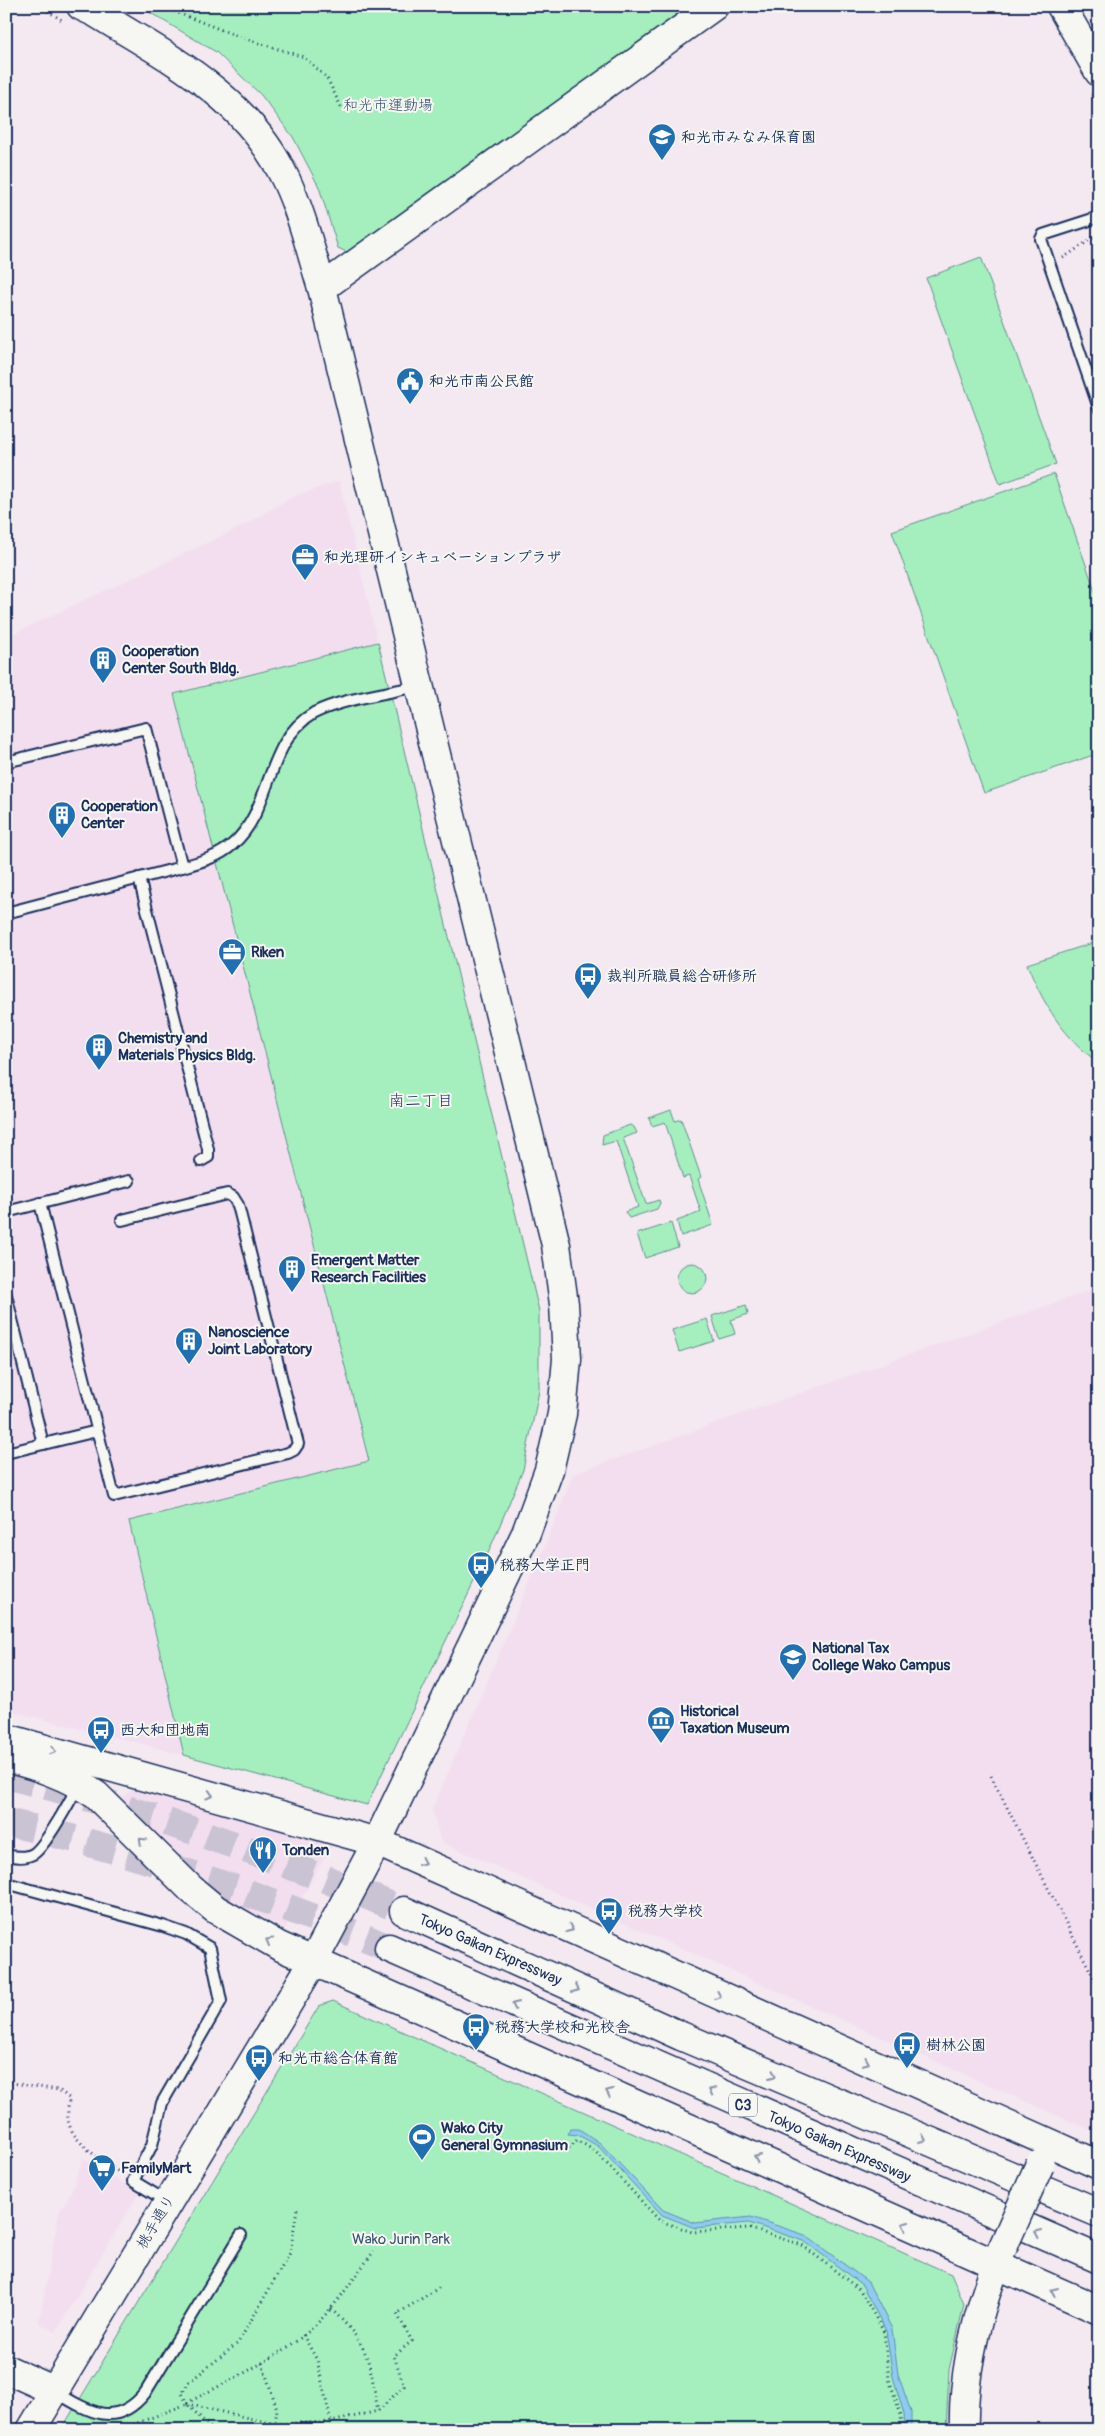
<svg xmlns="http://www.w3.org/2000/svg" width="1105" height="2436" viewBox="0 0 1105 2436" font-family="Pangolin,'Klee One',sans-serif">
  <rect width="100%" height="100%" fill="#f4e8f1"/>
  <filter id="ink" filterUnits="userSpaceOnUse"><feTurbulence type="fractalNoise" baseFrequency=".02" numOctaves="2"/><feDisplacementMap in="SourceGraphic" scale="10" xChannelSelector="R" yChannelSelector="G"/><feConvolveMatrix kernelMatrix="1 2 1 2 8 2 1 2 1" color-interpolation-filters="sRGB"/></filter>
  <g filter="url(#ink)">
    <g fill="#f3def0">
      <polygon points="339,481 539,1311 539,1392 523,1470 489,1551 367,1805 154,1747 6,1710 6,637 241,527 292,497"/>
      <polygon points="1099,1287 1099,2134 441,1842 432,1810 543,1551 573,1474"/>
      <polygon points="139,1783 335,1838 285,1929 204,1888 121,1799"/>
      <polygon points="83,2158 139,2193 56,2332 39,2323 59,2212 70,2195"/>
    </g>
    <g fill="#a5efbe" stroke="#608f8e">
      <polygon points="139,6 673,6 680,14 351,254 338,248 319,187 293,137 261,95 216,52"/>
      <polygon points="981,257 1056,464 1000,484 926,278"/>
      <polygon points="1054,474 1099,602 1099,753 984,793 892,531"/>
      <polygon points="378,642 539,1311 539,1391 523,1470 489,1551 367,1805 184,1755 129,1521 369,1461 174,694"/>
      <path d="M1099 941V1063C1064 1038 1043 1004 1027 964Z"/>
      <polygon points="671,1110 675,1121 681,1119 701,1177 698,1179 713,1225 681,1236 677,1221 701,1212 689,1176 683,1178 665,1122 652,1126 649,1118"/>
      <polygon points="630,1125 634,1127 637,1133 623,1138 646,1204 659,1200 660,1203 657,1209 629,1218 625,1212 638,1207 616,1141 602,1145 603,1135"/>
      <polygon points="671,1223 678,1247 645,1258 637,1234"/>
      <circle cx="692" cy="1278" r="15"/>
      <polygon points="746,1305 748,1314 731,1320 735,1334 719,1339 712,1316"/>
      <polygon points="707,1319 714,1341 679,1352 672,1330"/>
      <polygon points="333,2001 951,2274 964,2304 949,2370 946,2430 61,2430 319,2006"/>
    </g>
    <polygon fill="#8ecbef" stroke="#608db5" points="570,2129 579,2129 600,2143 663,2210 695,2223 751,2217 805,2235 868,2282 892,2329 898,2374 911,2412 911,2430 905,2430 904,2414 893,2377 886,2331 862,2285 804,2241 749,2223 695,2228 662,2215 598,2146 578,2135 568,2134"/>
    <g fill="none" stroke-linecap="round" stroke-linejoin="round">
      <g stroke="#c9c3d4" stroke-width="28" stroke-dasharray="28 14" stroke-linecap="butt">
        <path d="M6 1775C143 1810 275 1857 404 1911"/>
        <path d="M6 1822C138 1852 264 1896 389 1948"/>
      </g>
      <g stroke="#1b2f5e" stroke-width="14">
        <g id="lane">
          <polyline points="1099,217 1043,235 1041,239 1099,408"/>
          <polyline points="6,762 146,728 182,867 6,913"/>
          <path d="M182 867C200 862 219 857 233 844 273 809 265 741 314 713 341 699 388 693 418 686"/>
          <polyline points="139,878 208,1149 208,1157 201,1161"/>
          <polyline points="40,1203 114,1496 288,1453 294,1450 298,1444 238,1205 233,1197 227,1194 122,1220"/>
          <polyline points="6,1212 129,1181"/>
          <polyline points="6,1295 43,1444"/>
          <polyline points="6,1453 97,1431"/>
          <path d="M6 1855C14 1857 26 1858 33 1854 44 1848 73 1797 78 1784"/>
          <polyline points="6,1883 163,1926 186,1934 210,1948 221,2001 162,2103 152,2145 133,2181 168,2202"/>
          <path d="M56 2392C89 2412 116 2429 145 2393L241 2235"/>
        </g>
      </g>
      <g stroke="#1b2f5e" stroke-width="31">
        <g id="secondary">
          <polyline points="1061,6 1099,72"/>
          <polyline points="322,288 714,6"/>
          <polyline points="6,1738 377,1842 1099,2165"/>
          <path d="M6 1758C38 1766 68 1776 96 1795L191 1889 215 1909 279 1946 1099 2310"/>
          <polyline points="6,2369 55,2391"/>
          <path d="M31 2430 313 1962 377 1842 526 1533 549 1470 562 1414 567 1359 564 1304 556 1245 322 288C311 252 302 214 286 180 247 97 171 59 96 13L81 6"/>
          <path d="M964 2430C962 2370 980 2304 1002 2249"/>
        </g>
      </g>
      <g stroke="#1b2f5e" stroke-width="31">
        <g id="highway">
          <polyline points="404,1911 681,2036 1099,2213"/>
          <polyline points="389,1948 1099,2259"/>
        </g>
      </g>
      <g stroke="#1b2f5e" stroke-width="3" stroke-dasharray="1 4" stroke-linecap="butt">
        <polyline points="39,6 62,20"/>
        <polyline points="160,6 240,37 304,57 327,78 342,109"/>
        <polyline points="1092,94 1099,114"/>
        <polyline points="1063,258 1099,234"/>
        <polyline points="991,1776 1099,1988"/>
        <polyline points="6,2050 9,2037"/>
        <path d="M6 2082 59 2090 69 2098C69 2104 67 2111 68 2118 69 2141 104 2162 122 2174"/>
        <polyline points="569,2148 577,2140 595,2151 660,2221 692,2232 748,2228 802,2245 860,2290 884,2332 889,2379 901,2415 902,2430"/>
        <path d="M331 2309C370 2346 369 2360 378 2411"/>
        <polyline points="303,2335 317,2360 331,2422"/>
        <polyline points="262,2363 277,2409 275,2424"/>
        <path d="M187 2403C226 2382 268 2363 303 2336 332 2313 352 2280 374 2251"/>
        <polyline points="187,2404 275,2424 331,2422 378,2411 404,2386 394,2356 412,2341 397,2314 440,2287"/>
        <polyline points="187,2404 182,2393 189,2382 238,2343 290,2253 297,2209"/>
        <polyline points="119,2430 187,2404 213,2430"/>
      </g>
      <use href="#lane" stroke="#f6f6f2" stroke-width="10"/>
      <use href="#secondary" stroke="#f6f6f2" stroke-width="28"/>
      <use href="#highway" stroke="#f6f6f2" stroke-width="28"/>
      <g stroke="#1b2f5e" stroke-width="31" stroke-linecap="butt">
        <polyline id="secondary-bridge" points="1003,2247 1040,2164"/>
      </g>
      <polyline stroke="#1b2f5e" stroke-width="3" stroke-dasharray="1 4" stroke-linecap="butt" points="6,1726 10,1713"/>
      <use href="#secondary-bridge" stroke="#f6f6f2" stroke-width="28"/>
    </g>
    <defs><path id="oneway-chevron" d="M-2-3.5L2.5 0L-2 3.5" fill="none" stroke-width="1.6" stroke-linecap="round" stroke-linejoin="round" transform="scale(1.25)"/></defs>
    <g stroke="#8892a8">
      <use href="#oneway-chevron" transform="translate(53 1751) rotate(16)"/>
      <use href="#oneway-chevron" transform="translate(210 1795) rotate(16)"/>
      <use href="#oneway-chevron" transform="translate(142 1841) rotate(-136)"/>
      <use href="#oneway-chevron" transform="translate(422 1862) rotate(24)"/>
      <use href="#oneway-chevron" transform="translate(570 1929) rotate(24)"/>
      <use href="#oneway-chevron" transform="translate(269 1941) rotate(-151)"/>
      <use href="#oneway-chevron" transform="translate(576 1989) rotate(24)"/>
      <use href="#oneway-chevron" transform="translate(718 1996) rotate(24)"/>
      <use href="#oneway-chevron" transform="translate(515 2005) rotate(-156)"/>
      <use href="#oneway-chevron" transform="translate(866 2062) rotate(24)"/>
      <use href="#oneway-chevron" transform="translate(773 2075) rotate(23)"/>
      <use href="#oneway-chevron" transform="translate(712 2091) rotate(-156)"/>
      <use href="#oneway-chevron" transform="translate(609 2092) rotate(-156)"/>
      <use href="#oneway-chevron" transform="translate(923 2139) rotate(23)"/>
      <use href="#oneway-chevron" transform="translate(757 2158) rotate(-156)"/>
      <use href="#oneway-chevron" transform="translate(905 2225) rotate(-156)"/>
      <use href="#oneway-chevron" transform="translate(1038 2233) rotate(-156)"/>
      <use href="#oneway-chevron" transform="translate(1054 2291) rotate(-157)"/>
    </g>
  </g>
  <defs>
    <g id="school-pin" transform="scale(1.4375)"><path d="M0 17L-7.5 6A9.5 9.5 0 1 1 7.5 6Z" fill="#1f6fb2" stroke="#f6f6f2"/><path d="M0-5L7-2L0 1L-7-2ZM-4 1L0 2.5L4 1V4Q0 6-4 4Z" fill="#fff"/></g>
    <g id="civic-pin" transform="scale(1.4375)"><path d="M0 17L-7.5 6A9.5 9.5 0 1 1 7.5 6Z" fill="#1f6fb2" stroke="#f6f6f2"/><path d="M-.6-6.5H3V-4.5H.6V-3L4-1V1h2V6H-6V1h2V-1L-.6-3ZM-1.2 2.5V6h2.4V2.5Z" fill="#fff"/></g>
    <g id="office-pin" transform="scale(1.4375)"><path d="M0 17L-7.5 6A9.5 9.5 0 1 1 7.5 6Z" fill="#1f6fb2" stroke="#f6f6f2"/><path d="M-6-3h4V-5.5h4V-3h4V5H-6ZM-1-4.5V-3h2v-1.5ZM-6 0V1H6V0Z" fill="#fff"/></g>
    <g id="building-pin" transform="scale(1.4375)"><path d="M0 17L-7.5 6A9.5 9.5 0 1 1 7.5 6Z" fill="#1f6fb2" stroke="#f6f6f2"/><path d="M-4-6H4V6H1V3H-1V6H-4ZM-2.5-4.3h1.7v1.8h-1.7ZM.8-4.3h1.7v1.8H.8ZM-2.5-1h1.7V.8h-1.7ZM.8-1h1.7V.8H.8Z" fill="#fff"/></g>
    <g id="bus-pin" transform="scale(1.4375)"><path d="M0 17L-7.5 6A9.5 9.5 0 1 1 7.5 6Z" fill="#1f6fb2" stroke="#f6f6f2"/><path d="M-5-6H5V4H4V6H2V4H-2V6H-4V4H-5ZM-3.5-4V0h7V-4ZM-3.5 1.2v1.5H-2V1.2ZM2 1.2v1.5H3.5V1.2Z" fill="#fff"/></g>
    <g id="university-pin" transform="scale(1.4375)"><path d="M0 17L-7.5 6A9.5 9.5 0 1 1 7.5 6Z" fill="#1f6fb2" stroke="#f6f6f2"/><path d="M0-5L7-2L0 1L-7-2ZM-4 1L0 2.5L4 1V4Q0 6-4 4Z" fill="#fff"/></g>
    <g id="museum-pin" transform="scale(1.4375)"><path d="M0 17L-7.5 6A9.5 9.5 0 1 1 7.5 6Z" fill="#1f6fb2" stroke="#f6f6f2"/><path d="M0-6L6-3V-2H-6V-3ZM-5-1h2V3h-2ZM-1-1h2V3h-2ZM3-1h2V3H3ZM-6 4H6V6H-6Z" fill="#fff"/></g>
    <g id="restaurant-pin" transform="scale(1.4375)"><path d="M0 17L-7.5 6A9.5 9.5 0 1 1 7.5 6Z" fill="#1f6fb2" stroke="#f6f6f2"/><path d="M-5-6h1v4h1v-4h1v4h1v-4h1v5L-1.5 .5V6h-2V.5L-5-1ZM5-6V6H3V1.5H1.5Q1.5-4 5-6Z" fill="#fff"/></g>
    <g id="stadium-pin" transform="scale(1.4375)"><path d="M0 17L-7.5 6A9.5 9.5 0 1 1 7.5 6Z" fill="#1f6fb2" stroke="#f6f6f2"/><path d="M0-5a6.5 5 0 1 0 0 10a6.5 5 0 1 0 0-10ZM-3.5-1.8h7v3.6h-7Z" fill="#fff"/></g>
    <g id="supermarket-pin" transform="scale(1.4375)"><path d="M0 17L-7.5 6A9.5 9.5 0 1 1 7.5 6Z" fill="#1f6fb2" stroke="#f6f6f2"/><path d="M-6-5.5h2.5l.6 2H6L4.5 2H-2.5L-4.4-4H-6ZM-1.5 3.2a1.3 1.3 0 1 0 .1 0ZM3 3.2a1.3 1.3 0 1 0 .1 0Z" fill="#fff"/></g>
  </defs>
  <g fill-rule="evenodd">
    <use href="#school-pin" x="662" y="137"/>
    <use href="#civic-pin" x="410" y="381"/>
    <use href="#office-pin" x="305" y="557"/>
    <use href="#building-pin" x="103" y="660"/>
    <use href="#building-pin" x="62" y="815"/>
    <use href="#office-pin" x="232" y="952"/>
    <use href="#bus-pin" x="588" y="976"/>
    <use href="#building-pin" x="99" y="1047"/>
    <use href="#building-pin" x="292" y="1269"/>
    <use href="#building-pin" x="189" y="1341"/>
    <use href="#bus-pin" x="481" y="1565"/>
    <use href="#university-pin" x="793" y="1657"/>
    <use href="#museum-pin" x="661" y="1720"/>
    <use href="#bus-pin" x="101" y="1730"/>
    <use href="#restaurant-pin" x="263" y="1850"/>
    <use href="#bus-pin" x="609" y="1911"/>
    <use href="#bus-pin" x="476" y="2027"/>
    <use href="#bus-pin" x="907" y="2045"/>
    <use href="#bus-pin" x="259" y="2058"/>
    <use href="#stadium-pin" x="422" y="2137"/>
    <use href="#supermarket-pin" x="102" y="2168"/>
  </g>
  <g text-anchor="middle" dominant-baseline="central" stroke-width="4" stroke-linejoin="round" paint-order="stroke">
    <rect fill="#f6f6f2" stroke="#5d6b8a" stroke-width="1" x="729" y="2093.5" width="28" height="23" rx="4"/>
    <g font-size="14" font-weight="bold" fill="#1b2f5e">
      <text x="743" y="2105">C3</text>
    </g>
    <g font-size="15" fill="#375571" stroke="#f6f6f2">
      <text x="388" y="105">和光市運動場</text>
      <text x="401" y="2239">Wako Jurin Park</text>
    </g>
    <g font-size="15" font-weight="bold" fill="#1b2f5e" stroke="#f6f6f2" text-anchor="start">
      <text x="681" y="137">和光市みなみ保育園</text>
      <text x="429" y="381">和光市南公民館</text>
      <text x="324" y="557">和光理研インキュベーションプラザ</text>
      <text x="122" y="651">Cooperation<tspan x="122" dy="17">Center South Bldg.</tspan></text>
      <text x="81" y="806">Cooperation<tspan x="81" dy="17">Center</tspan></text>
      <text x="251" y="952">Riken</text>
      <text x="607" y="976">裁判所職員総合研修所</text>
      <text x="118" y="1038">Chemistry and<tspan x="118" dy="17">Materials Physics Bldg.</tspan></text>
      <text x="311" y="1260">Emergent Matter<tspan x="311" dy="17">Research Facilities</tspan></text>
      <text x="208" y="1332">Nanoscience<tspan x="208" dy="17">Joint Laboratory</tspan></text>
      <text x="500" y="1565">税務大学正門</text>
      <text x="812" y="1648">National Tax<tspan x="812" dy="17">College Wako Campus</tspan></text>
      <text x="680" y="1711">Historical<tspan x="680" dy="17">Taxation Museum</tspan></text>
      <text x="120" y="1730">西大和団地南</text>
      <text x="282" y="1850">Tonden</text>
      <text x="628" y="1911">税務大学校</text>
      <text x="495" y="2027">税務大学校和光校舎</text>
      <text x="926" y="2045">樹林公園</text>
      <text x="278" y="2058">和光市総合体育館</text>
      <text x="441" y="2128">Wako City<tspan x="441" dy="17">General Gymnasium</tspan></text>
      <text x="121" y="2168">FamilyMart</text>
    </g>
    <g font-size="15" fill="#1b2f5e" stroke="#f6f6f2">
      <text transform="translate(490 1950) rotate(24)">Tokyo Gaikan Expressway</text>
      <text transform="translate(839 2147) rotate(24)">Tokyo Gaikan Expressway</text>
      <text transform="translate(156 2222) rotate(-59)">桃手通り</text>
    </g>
    <g font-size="16" fill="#1b2f5e" stroke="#f6f6f2">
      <text x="421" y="1101">南二丁目</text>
    </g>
  </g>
  <rect width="1105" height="2436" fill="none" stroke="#f6f6f2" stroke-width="25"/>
  <rect x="12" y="12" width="1080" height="2411" fill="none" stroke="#1b2f5e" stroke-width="2" filter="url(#ink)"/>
</svg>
